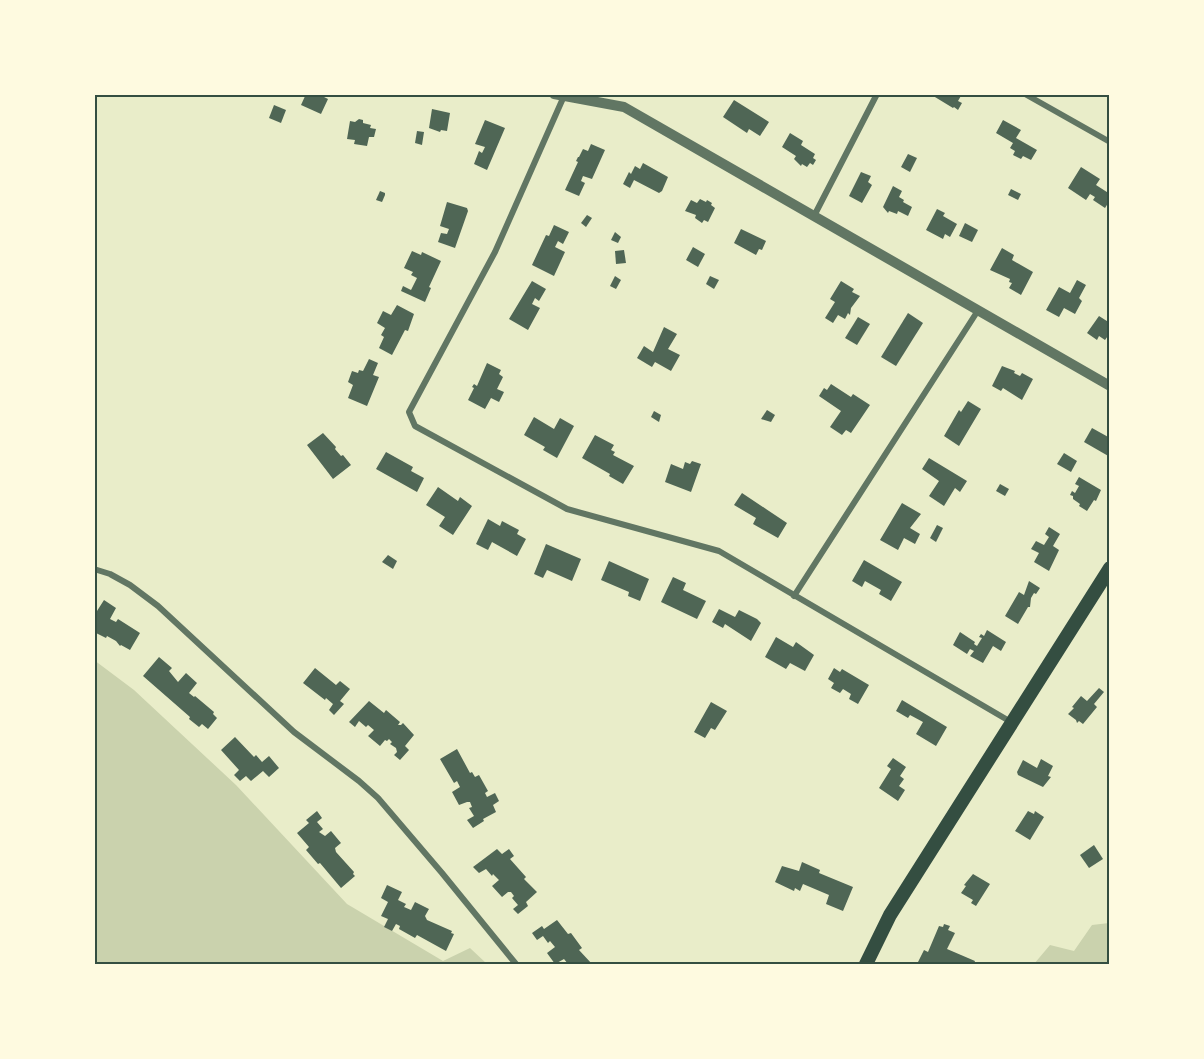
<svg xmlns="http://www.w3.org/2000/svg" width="1204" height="1059" viewBox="0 0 1204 1059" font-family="Literata,serif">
  <rect width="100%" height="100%" fill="#e9edc9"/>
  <g fill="#cad2ad">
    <polygon points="94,660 134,690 236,785 347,904 443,961 470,948 487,964 95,964"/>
    <polygon points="1109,923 1109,964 1034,964 1050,945 1074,951 1092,925"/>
  </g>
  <g fill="#4f6655">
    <polygon points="306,94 318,94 328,99 321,114 301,105"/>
    <polygon points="930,94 962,94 958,101 962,103 958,110 954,107 953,108"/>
    <polygon points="734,100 769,122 760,136 749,129 747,133 723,117"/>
    <polygon points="274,105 286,110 281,123 269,118"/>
    <polygon points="432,109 450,113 447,131 441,130 440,132 429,128"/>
    <polygon points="359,119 363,120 363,123 371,125 370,128 376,129 374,137 369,137 367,146 354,144 355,140 347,139 350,121 355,122"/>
    <polygon points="485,120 505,128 487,170 474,164 479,151 482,153 485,147 475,144"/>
    <polygon points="1003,120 1021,130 1016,138 1037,150 1031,160 1023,156 1021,159 1013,155 1015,151 1010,148 1013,143 996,133"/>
    <polygon points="417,131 424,132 422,145 415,143"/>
    <polygon points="790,133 803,141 801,145 815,154 813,158 816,160 813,165 810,163 807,167 802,164 801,166 794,159 796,156 782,147"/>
    <polygon points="591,144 605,150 592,179 583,176 581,181 585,183 579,196 565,190 578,162 576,161 578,157 579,157 583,149 588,151"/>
    <polygon points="908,154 917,158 910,172 901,167"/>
    <polygon points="643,163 668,177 662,191 659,193 634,180 630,188 623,184 629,172 631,174 635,166 640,169"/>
    <polygon points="1081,167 1100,179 1096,185 1110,194 1110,200 1105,208 1093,200 1095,197 1090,194 1086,200 1068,188"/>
    <polygon points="861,172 871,176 868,182 872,185 862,203 849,196"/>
    <polygon points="893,186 902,191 899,197 904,200 903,202 912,207 908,216 898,211 897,214 889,211 888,213 883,207"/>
    <polygon points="1011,189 1021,194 1018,200 1008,195"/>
    <polygon points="380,191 385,193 385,195 382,202 376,200"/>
    <polygon points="700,199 706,202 707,200 712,203 711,205 715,208 708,222 704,220 702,223 695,218 696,215 685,211 691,200 697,203"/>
    <polygon points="447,202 467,208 468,211 455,248 438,242 441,233 447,234 449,229 440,226"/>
    <polygon points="937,209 945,213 943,216 957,224 950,237 945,234 943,239 926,230"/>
    <polygon points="587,215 592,218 586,227 581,223"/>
    <polygon points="965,223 978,230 972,242 959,236"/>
    <polygon points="554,225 569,232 563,244 558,241 555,247 565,252 554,276 532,265 546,235 549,236"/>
    <polygon points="741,229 766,241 762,250 759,249 756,255 734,243"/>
    <polygon points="615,232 621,237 618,243 611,240"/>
    <polygon points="693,247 705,254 698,267 686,260"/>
    <polygon points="1002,248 1014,255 1012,260 1033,272 1021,295 1009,288 1012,283 1009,282 1010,279 990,270"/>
    <polygon points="624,250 626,263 616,264 615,251"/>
    <polygon points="412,251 421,255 422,252 441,261 429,287 431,288 425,302 401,291 403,286 411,290 417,278 411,275 413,272 404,268"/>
    <polygon points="615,276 621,280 616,289 610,286"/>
    <polygon points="710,276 719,280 714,289 706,284"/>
    <polygon points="1077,280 1086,285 1079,298 1082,301 1075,314 1064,308 1059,317 1046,310 1059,287 1070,293"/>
    <polygon points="532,281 546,289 539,301 535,298 532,304 540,308 528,330 509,319"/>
    <polygon points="841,281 854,289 852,292 860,296 851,308 850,315 848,313 845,319 838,315 833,323 825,318 835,302 830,299"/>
    <polygon points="397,305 414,314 408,331 405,330 392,355 379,348 384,337 381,335 385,328 377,323 383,311 391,315"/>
    <polygon points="908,313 923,323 896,366 881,357"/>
    <polygon points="1099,316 1110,323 1110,333 1105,340 1099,336 1097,340 1087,333"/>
    <polygon points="858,317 870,324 857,345 845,338"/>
    <polygon points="664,327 677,334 668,349 680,355 671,371 655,362 652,367 637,358 644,346 653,352"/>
    <polygon points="369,359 378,363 373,375 379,377 367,406 348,398 353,385 348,382 352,371 358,373 359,370 363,371"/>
    <polygon points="487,363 501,370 499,374 503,377 497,389 504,392 499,402 491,398 485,409 468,400 474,388 472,387 474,384 477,386"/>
    <polygon points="1002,366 1015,371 1014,373 1020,376 1022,373 1033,379 1022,400 1003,388 1001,391 992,386"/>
    <polygon points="831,384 851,397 853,394 870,405 851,433 846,430 842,435 830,427 841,411 819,396 824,388 827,390"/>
    <polygon points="968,401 981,409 959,446 944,436 959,410 961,412"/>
    <polygon points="767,410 775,415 771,422 761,419"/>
    <polygon points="654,411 661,415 659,422 651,417"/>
    <polygon points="534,417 554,429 560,418 574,426 557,458 543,450 545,447 524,435"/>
    <polygon points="1092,428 1110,438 1110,457 1084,442"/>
    <polygon points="323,433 336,447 335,449 341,456 343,455 351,465 333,479 307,445"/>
    <polygon points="595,435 614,445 611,450 615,452 613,455 634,466 623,484 609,476 610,474 582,458"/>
    <polygon points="386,452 413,467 411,471 424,478 417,492 376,469"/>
    <polygon points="1064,453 1077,461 1071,472 1057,464"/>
    <polygon points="929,458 967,481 960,492 955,488 944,506 929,496 939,481 922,469"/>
    <polygon points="692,461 701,464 691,492 665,482 671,464 683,469 685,462 690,464"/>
    <polygon points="1079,477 1101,490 1096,501 1094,500 1087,511 1079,506 1080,504 1073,499 1073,496 1070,495 1072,491 1075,493 1079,486 1075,484"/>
    <polygon points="1000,484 1009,489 1005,496 996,491"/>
    <polygon points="438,487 458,501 460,497 472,506 453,535 439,526 445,517 426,505"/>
    <polygon points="742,493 787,523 778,538 753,524 756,518 734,505"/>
    <polygon points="902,503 921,514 910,528 920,534 915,544 904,538 898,550 880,540"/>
    <polygon points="488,519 500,526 502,521 519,530 517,534 526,539 517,556 492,542 488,550 476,544"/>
    <polygon points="937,525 943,528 936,542 930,538"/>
    <polygon points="1049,527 1060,534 1053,546 1059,550 1049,571 1034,562 1039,553 1031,549 1036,541 1044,545 1049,537 1045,534"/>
    <polygon points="546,544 581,559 572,581 547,570 543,578 534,574"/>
    <polygon points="388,555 397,561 393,569 382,562"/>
    <polygon points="864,560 902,582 891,601 879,594 881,590 865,581 862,587 852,581"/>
    <polygon points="609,561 649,579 640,601 628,596 629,592 601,580"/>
    <polygon points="673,577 686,583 683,590 706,601 697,619 661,602"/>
    <polygon points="1029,581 1040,588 1036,594 1034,593 1031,598 1030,607 1028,607 1018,624 1005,616 1019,592 1024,595"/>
    <polygon points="104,600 116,608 110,619 116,622 118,619 140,633 130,650 121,645 120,646 116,641 107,636 106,638 94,632 94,610 97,611"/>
    <polygon points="719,609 735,617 739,610 757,619 761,623 751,641 725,624 723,628 712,622"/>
    <polygon points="987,630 1006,642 1001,651 993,646 983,663 970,656 974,651 970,649 967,654 953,645 960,632 975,642 974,644 977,646 982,638 979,637 981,634 984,636"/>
    <polygon points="776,637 793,647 796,642 814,655 805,671 790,663 786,669 765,657"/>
    <polygon points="159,657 172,668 169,671 178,682 186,673 197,683 189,693 194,697 195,696 214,712 213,714 217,718 208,729 202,724 199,727 189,719 190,717 143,676"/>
    <polygon points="315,668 336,685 340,681 350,689 340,701 344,704 334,715 329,710 333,704 326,698 325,700 303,683"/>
    <polygon points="834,668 840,672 842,669 869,685 858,704 849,699 851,694 843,689 840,693 831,688 834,683 828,679"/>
    <polygon points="1099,688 1104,692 1094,704 1097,707 1083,724 1079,721 1077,723 1076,720 1068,714 1074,708 1072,707 1081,696 1087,701"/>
    <polygon points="902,700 947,727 936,746 916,734 923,722 910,715 908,718 896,711"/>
    <polygon points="369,701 384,713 386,710 400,722 398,725 401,725 403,723 414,735 405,746 409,750 400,760 394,755 397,752 396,748 390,744 392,742 389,739 387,741 385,740 380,746 368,736 374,730 368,725 366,727 359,721 355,727 349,722"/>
    <polygon points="711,702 727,711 715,730 711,728 705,738 694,732"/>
    <polygon points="235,737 254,757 256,755 262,762 269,756 279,768 269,777 263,771 251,781 246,776 240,781 234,775 239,770 221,750"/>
    <polygon points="457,749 470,773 472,772 475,777 479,775 488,791 485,793 487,797 495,793 499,801 493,805 496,812 483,819 484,821 473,828 467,820 474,816 469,808 472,807 470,802 467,802 459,805 452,792 460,787 457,781 454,783 440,759"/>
    <polygon points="893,758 906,767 900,776 904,779 899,786 905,790 898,801 879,788 891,769 887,766"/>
    <polygon points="1041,759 1053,766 1048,776 1051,777 1043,787 1018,775 1017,772 1023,760 1037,768"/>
    <polygon points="317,811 322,818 317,822 323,829 319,832 325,836 331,831 341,843 335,848 336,852 354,872 353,874 355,876 341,888 320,863 318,864 306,850 309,847 297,833 309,823 306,820"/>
    <polygon points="1028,811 1034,814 1035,811 1044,817 1030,840 1015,831"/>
    <polygon points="1094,845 1103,859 1089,868 1080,855"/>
    <polygon points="497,849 502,854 509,849 514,856 510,859 526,877 524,879 537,892 526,902 528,906 518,914 513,909 518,905 512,898 514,896 511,892 508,892 502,897 492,886 499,880 493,874 492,876 486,869 479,873 473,867"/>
    <polygon points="802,862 820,870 819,873 853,887 843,911 826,904 829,895 803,884 800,891 795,888 794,891 775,882 782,866 799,871"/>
    <polygon points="973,874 990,884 976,906 971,903 973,900 961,893 966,886 964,885"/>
    <polygon points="387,885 402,892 398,900 406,904 404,907 411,910 415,902 429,909 425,916 427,920 452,931 451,933 454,934 446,951 417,935 415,938 399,929 400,926 396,924 392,931 384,927 388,919 381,916 388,902 381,898"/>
    <polygon points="557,920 568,934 571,933 582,948 579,950 592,964 568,964 564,959 555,964 547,953 555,947 550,941 548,943 543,936 537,940 532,933 542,926 544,929"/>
    <polygon points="944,924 950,926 948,930 955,933 947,949 975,961 974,964 917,964 924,950 928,952 939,926 943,927"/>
  </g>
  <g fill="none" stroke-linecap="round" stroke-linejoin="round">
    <g stroke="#617663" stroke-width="6">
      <polyline points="1025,94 1110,142"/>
      <polyline points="564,96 495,252 409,412 415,426 567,509 719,551 1011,722"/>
      <polyline points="814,216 877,94"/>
      <polyline points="94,569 110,574 130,585 158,606 294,732 359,781 378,798 442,873 516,964"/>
      <polyline points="794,596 977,312"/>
    </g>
    <polyline stroke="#617663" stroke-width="10" points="554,94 624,107 1110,386"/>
    <polyline stroke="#344e41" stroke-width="14" points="866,964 890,915 1110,568"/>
  </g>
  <rect width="1204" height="1059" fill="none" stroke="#fefae0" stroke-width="192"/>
  <rect x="96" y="96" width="1012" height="867" fill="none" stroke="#344e41" stroke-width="2"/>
</svg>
